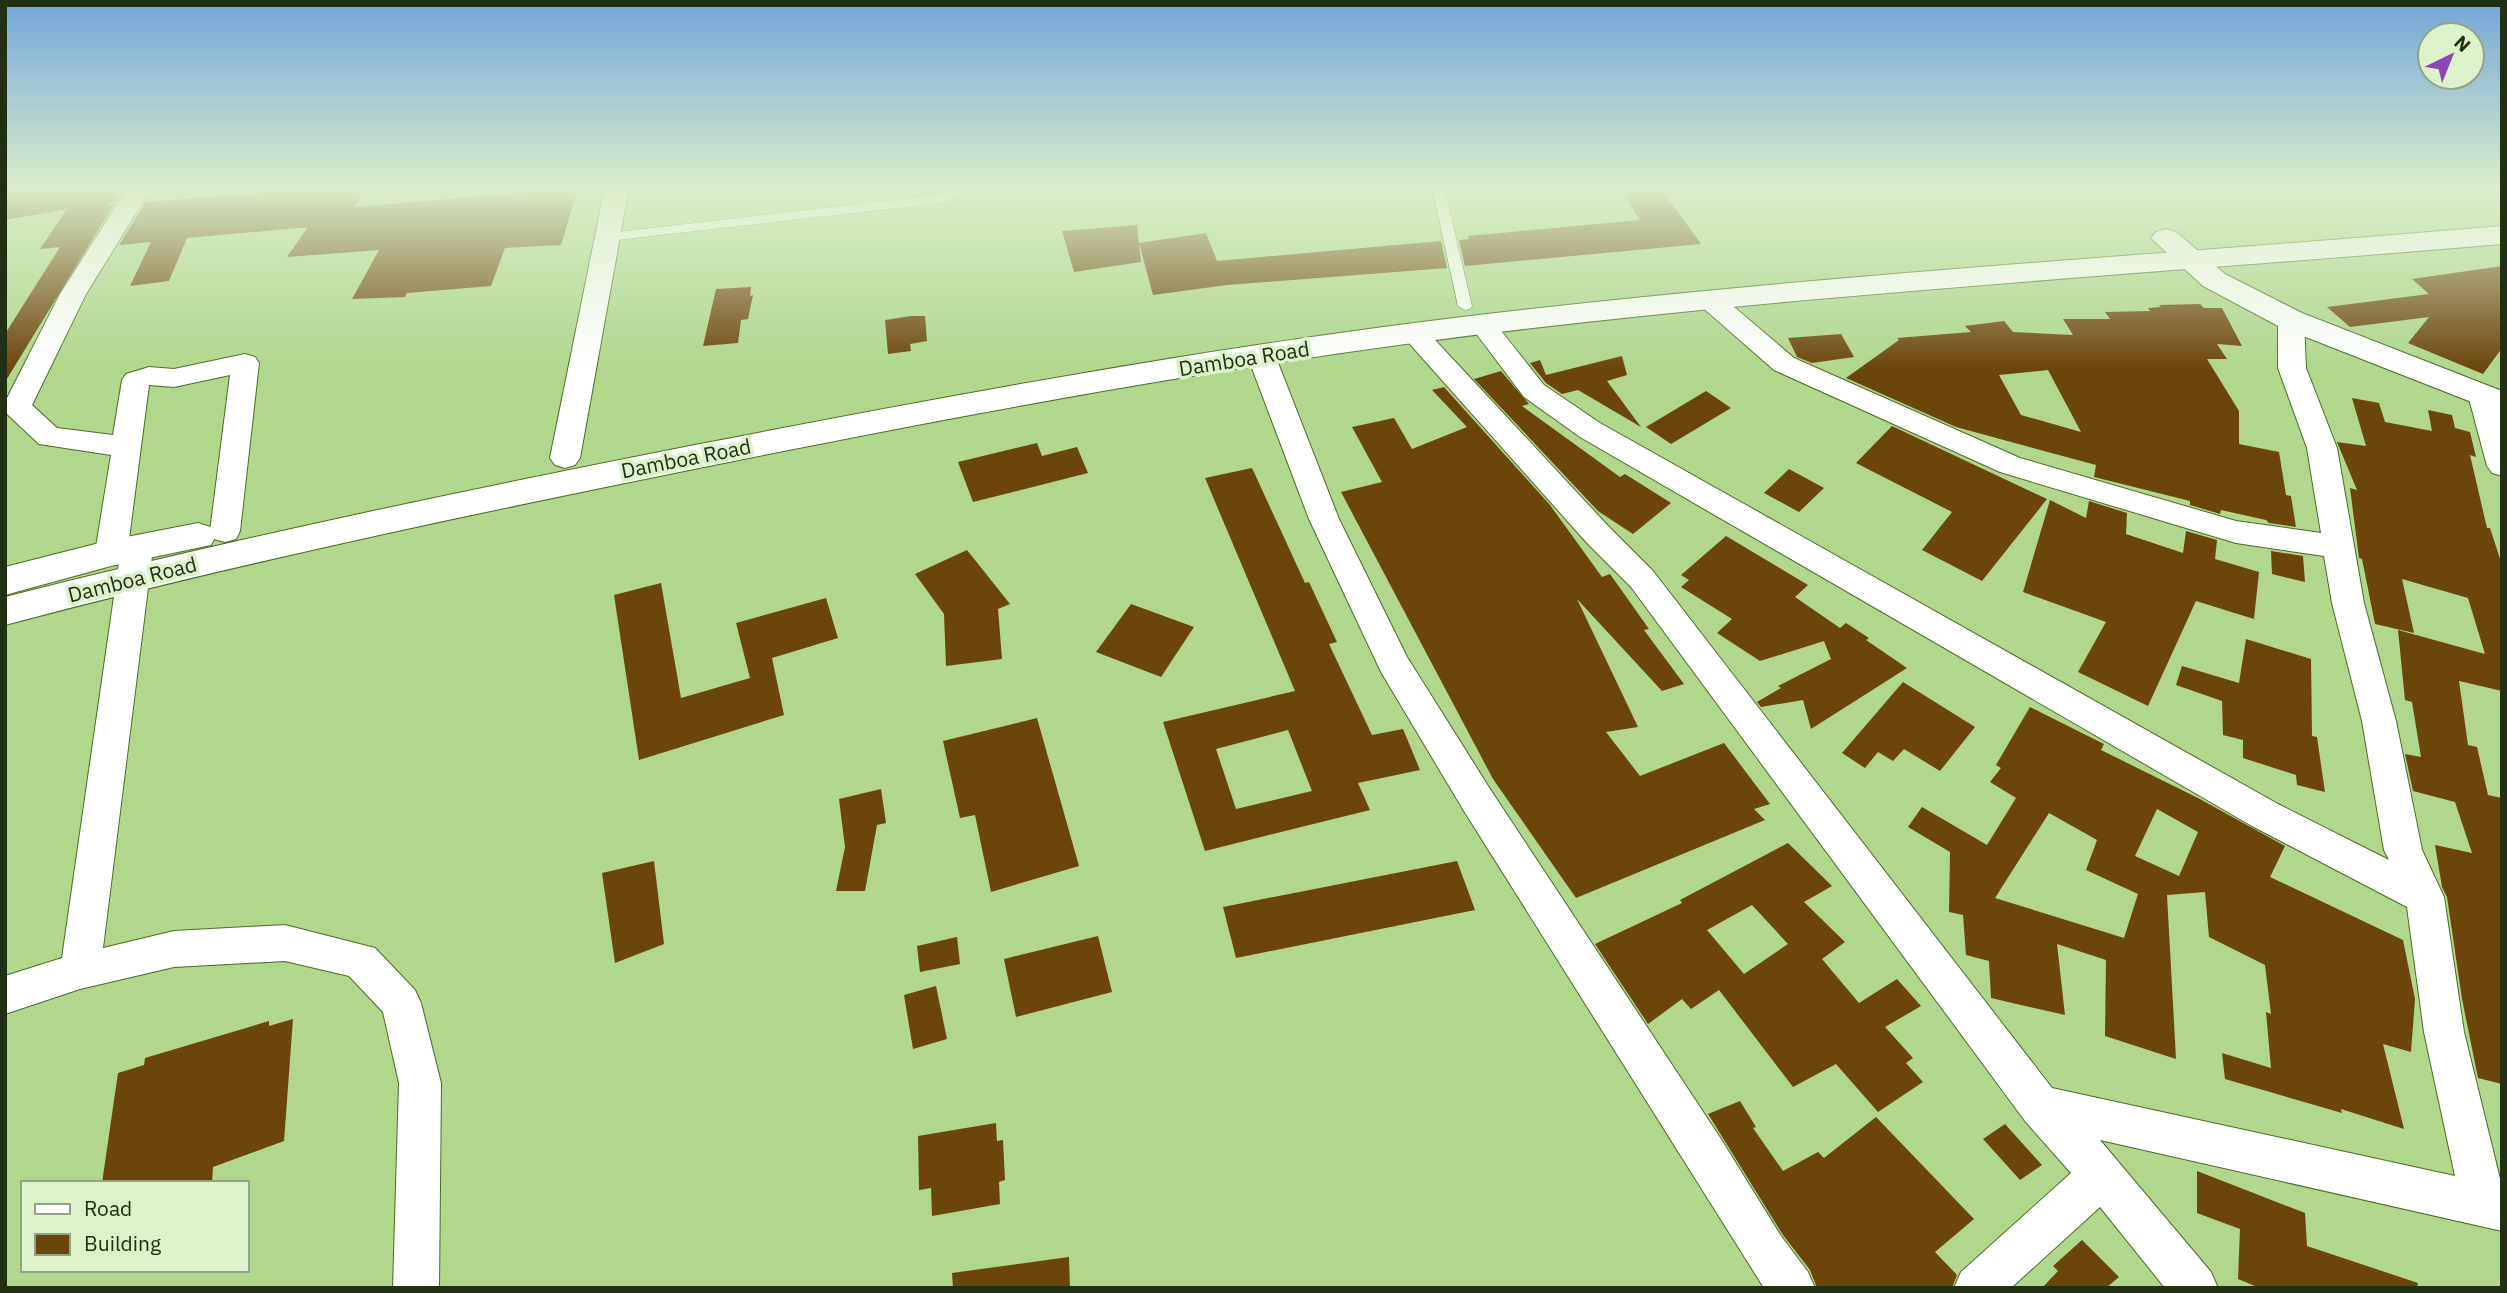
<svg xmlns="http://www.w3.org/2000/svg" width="2507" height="1293" viewBox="0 0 2507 1293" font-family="'IBM Plex Sans',sans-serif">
  <rect width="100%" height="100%" fill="#b0d78c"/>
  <g fill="#6c450b" fill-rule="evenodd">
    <polygon points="5,187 115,187 116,200 105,205 114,204 5,382 5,334 60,247 40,249 67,209 5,220"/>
    <polygon points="263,187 364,187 355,207 578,188 561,245 505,248 491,286 407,293 405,297 352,299 379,250 287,257 308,227 187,238 169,281 130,286 151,242 119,245 146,202 260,193"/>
    <polygon points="1618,187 1660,187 1701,244 1465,266 1459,240 1469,239 1468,236 1640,220"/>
    <polygon points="1137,225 1141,262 1074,272 1062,231"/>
    <polygon points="1206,233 1217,261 1441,241 1447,268 1227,285 1153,295 1139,243"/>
    <polygon points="2502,266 2502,348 2483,374 2408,343 2429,317 2350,327 2327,307 2429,294 2412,279"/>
    <polygon points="751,287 750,296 753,295 748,319 741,320 738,343 703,346 716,289"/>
    <path d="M2200 304 2204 308H2222L2242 346 2217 344 2227 359H2207L2239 411V444L2279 452 2286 495 2291 496 2296 527 2269 523 2266 520 2221 510 2220 514 2190 505V501L2094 477 2096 465 1956 427 1846 378 1899 340 1897 338 1971 332 1965 326 2004 321 2013 332 2073 335 2063 319H2110L2105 312 2150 311 2148 308 2161 307 2159 305ZM2048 370 2081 432 2021 415 1999 375Z"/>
    <polygon points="911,316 925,316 927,341 910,344 911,351 888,354 885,320"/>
    <polygon points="1841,334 1854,357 1812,363 1797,357 1788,338"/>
    <polygon points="1622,356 1627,375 1607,381 1641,427 1578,390 1562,394 1546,383 1530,363 1540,360 1546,375"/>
    <polygon points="1501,371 1529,404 1522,406 1620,477 1625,474 1671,503 1633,534 1598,511 1474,379"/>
    <polygon points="1444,387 1550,505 1602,577 1610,574 1649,629 1644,630 1684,684 1662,691 1577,599 1638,727 1606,732 1640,776 1724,743 1770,804 1754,809 1765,820 1576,898 1493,779 1341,492 1382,482 1352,427 1394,418 1412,449 1467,427 1432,390"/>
    <polygon points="1706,391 1731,408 1671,444 1646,427"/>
    <polygon points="2352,398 2379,403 2385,422 2432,431 2428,410 2452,415 2455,428 2470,432 2476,457 2470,455 2487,528 2490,528 2502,565 2502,691 2459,681 2468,745 2477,747 2488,795 2502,798 2502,1084 2478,1078 2462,999 2447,897 2442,887 2435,845 2472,853 2455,802 2413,791 2405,754 2421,757 2412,702 2405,700 2398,630 2485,654 2468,598 2402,579 2414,633 2375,624 2362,559 2359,558 2350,488 2357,490 2337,442 2366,446"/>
    <polygon points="1892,426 2047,499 1982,581 1922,550 1952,512 1856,463"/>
    <polygon points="1037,443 1042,456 1077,447 1088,473 973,502 958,462"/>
    <path d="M1252 468 1305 583 1309 582 1337 642 1329 644 1372 735 1403 729 1420 770 1358 783 1370 810 1205 851 1163 722 1295 691 1205 478ZM1288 730 1312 791 1236 809 1216 749Z"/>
    <polygon points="1789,469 1824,488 1799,512 1764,493"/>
    <polygon points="2050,500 2086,518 2089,501 2127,513 2126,534 2183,553 2186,531 2217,540 2215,559 2259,572 2254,619 2196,601 2148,706 2078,672 2106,622 2023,592"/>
    <polygon points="1726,536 1808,585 1795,597 1840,628 1846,623 1869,638 1866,640 1907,668 1811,729 1803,700 1761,707 1757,702 1781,688 1778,686 1831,659 1824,641 1760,661 1717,633 1732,619 1681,587 1689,580 1681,575"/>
    <polygon points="967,550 1010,604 998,609 1002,659 946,666 944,614 915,574"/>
    <polygon points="2271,551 2303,556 2305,582 2272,574"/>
    <polygon points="661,583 681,698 750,678 736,623 826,598 838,638 772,658 784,715 639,760 614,595"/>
    <polygon points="1131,604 1194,627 1161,677 1096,652"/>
    <polygon points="2246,639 2311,659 2312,736 2317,737 2325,792 2297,785 2296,775 2243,758 2243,740 2223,735 2222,701 2176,685 2182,666 2239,683"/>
    <polygon points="1903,682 1975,727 1940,771 1904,749 1893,761 1878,752 1865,768 1842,753"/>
    <path d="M2030 707 2104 744 2101 750 2198 798 2285 846 2270 877 2403 940 2415 999 2411 1052 2383 1044 2404 1129 2341 1109 2342 1113 2225 1079 2222 1053 2271 1068 2266 1012 2271 1014 2265 965 2209 937 2205 892 2167 895 2176 1059 2105 1036 2106 960 2057 944 2065 1015 1991 998 1989 961 1966 955 1963 915 1949 912 1950 852 1908 827 1922 807 1987 845 2016 798 1990 782 2001 768 1996 765ZM2157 809 2198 832 2179 876 2135 856ZM2049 813 2097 840 2086 870 2138 894 2124 938 1995 898Z"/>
    <polygon points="1037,718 1079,866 991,892 975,815 960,818 943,741"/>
    <polygon points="881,789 886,823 877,825 865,891 836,891 845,847 839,799"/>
    <path d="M1788 843 1832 886 1804 902 1845 942 1822 959 1859 1003 1897 979 1921 1006 1885 1027 1913 1058 1906 1063 1923 1082 1878 1112 1836 1064 1793 1087 1719 990 1691 1009 1682 999 1648 1024 1595 944 1682 903 1680 900ZM1752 905 1788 944 1744 974 1707 930Z"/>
    <polygon points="654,861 664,944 615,963 602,873"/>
    <polygon points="1457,861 1475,910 1236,958 1223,907"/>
    <polygon points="1098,936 1112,992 1016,1017 1004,959"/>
    <polygon points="957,937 960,964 920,972 917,946"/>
    <polygon points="936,986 947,1039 913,1049 904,995"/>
    <polygon points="293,1019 284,1141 213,1167 212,1183 102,1183 118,1073 144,1065 145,1058 269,1021 269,1026"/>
    <polygon points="1740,1101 1756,1127 1753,1128 1783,1171 1818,1152 1824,1158 1876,1117 1974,1219 1935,1252 1957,1275 1952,1288 1817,1288 1810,1270 1783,1235 1708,1114"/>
    <polygon points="996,1123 997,1141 1003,1140 1005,1180 999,1182 1000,1204 932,1216 931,1188 919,1190 918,1136"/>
    <polygon points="2005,1124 2042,1165 2020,1180 1983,1139"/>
    <polygon points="2197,1171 2305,1213 2307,1246 2418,1283 2417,1288 2260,1288 2238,1279 2240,1229 2197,1213"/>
    <polygon points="2082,1240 2119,1277 2106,1288 2042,1288 2058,1271 2053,1266"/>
    <polygon points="1069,1257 1070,1288 953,1288 952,1273"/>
  </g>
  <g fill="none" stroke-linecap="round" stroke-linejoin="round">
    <g stroke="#4b6c24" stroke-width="1">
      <g id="lane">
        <polygon points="960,187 977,187 949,202 608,241 601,237 608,233 946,194"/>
        <polygon points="1432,187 1444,187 1472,306 1470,309 1465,310 1458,306"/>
      </g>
    </g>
    <g stroke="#4b6c24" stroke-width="2">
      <g id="street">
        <polygon points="128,187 152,187 86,294 32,405 57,428 113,435 122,380 126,374 149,367 174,369 245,354 255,357 259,363 240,531 236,539 225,542 214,539 210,531 230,375 174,387 149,385 129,539 137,537 148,540 153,548 103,948 174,931 285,925 375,948 415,990 421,1003 441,1083 439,1288 393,1288 399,1083 383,1012 349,976 285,961 174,967 80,989 5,1014 5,976 62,958 119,562 111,564 100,561 95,553 111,455 39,444 7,414 5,402 60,294"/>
        <polygon points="605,187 629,187 580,458 575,465 565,468 555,465 550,458"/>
        <polygon points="1711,293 1720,295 1794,358 2020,458 2236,521 2321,533 2307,448 2278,368 2278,320 2282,314 2291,312 2300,314 2304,320 2306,368 2337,448 2364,603 2396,721 2422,850 2444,897 2464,1032 2502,1187 2502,1231 2100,1140 2211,1272 2218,1288 2165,1288 2100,1207 2011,1288 1954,1288 1961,1272 2071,1173 2025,1121 1631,587 1587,543 1400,333 1403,327 1413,325 1423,327 1609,527 1653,571 2052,1088 2455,1176 2424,1032 2407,907 2252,826 1580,437 1524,397 1469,324 1473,318 1482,316 1491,318 1544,385 1600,423 2278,804 2389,860 2384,850 2362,721 2332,603 2324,556 2236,543 2000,472 1774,370 1702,307 1698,301 1702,295"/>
        <polygon points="1261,346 1271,349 1275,355 1339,519 1407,657 1490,789 1719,1136 1781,1236 1808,1272 1815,1288 1764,1288 1464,811 1381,672 1309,519 1247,355 1251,349"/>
        <polygon points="2482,386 2492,389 2502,414 2502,476 2492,473 2487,466 2468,395 2472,389"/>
      </g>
    </g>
    <g stroke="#4b6c24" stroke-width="2">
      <polygon id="secondary" points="2166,229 2176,232 2225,274 2302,313 2502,391 2502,414 2280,327 2203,286 2151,238 2156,232"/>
    </g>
    <g stroke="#4b6c24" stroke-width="2">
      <g id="primary">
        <path d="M2502 226V244C2139 275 1774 295 1413 343 1174 375 936 420 699 468 467 515 235 564 5 625V597C235 538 467 490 700 444 937 398 1174 354 1414 323 1775 277 2139 257 2502 226Z"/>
        <polygon points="198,523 211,527 216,536 211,545 111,566 5,595 5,567 111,540"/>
      </g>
    </g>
    <use href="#lane" fill="#fff" fill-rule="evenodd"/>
    <use href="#street" fill="#fff" fill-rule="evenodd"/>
    <use href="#secondary" fill="#fff" fill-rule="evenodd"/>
    <use href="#primary" fill="#fff" fill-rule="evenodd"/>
  </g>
  <linearGradient id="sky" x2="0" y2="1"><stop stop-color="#73a6d8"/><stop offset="0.51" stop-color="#dbedcb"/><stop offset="1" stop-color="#dbedcb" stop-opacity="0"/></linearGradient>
  <rect width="2507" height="369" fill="url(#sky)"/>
  <g text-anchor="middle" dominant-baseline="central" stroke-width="7" stroke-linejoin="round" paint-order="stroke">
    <g font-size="21" fill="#213012" stroke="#ddf1cb">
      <text transform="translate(1244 358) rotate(-9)">Damboa Road</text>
      <text transform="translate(686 458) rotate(-11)">Damboa Road</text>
      <text transform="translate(132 579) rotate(-14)">Damboa Road</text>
    </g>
  </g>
  <rect width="2507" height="1293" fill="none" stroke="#213012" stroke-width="14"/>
  <rect x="21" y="1181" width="228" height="91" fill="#ddf1cb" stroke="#92a481" stroke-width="2"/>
  <rect x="35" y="1204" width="35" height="10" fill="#ffffff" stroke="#92a481" stroke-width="2"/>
  <text x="84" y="1216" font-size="21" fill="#213012">Road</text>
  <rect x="35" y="1234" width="35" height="21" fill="#6c450b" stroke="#92a481" stroke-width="2"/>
  <text x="84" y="1251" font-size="21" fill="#213012">Building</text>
  <g transform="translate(2451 56) rotate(43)"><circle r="33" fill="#ddf1cb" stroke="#92a481" stroke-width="2"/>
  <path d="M0-5L12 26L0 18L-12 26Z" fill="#8d45b8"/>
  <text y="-10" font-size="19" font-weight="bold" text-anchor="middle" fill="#213012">N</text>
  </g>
</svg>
